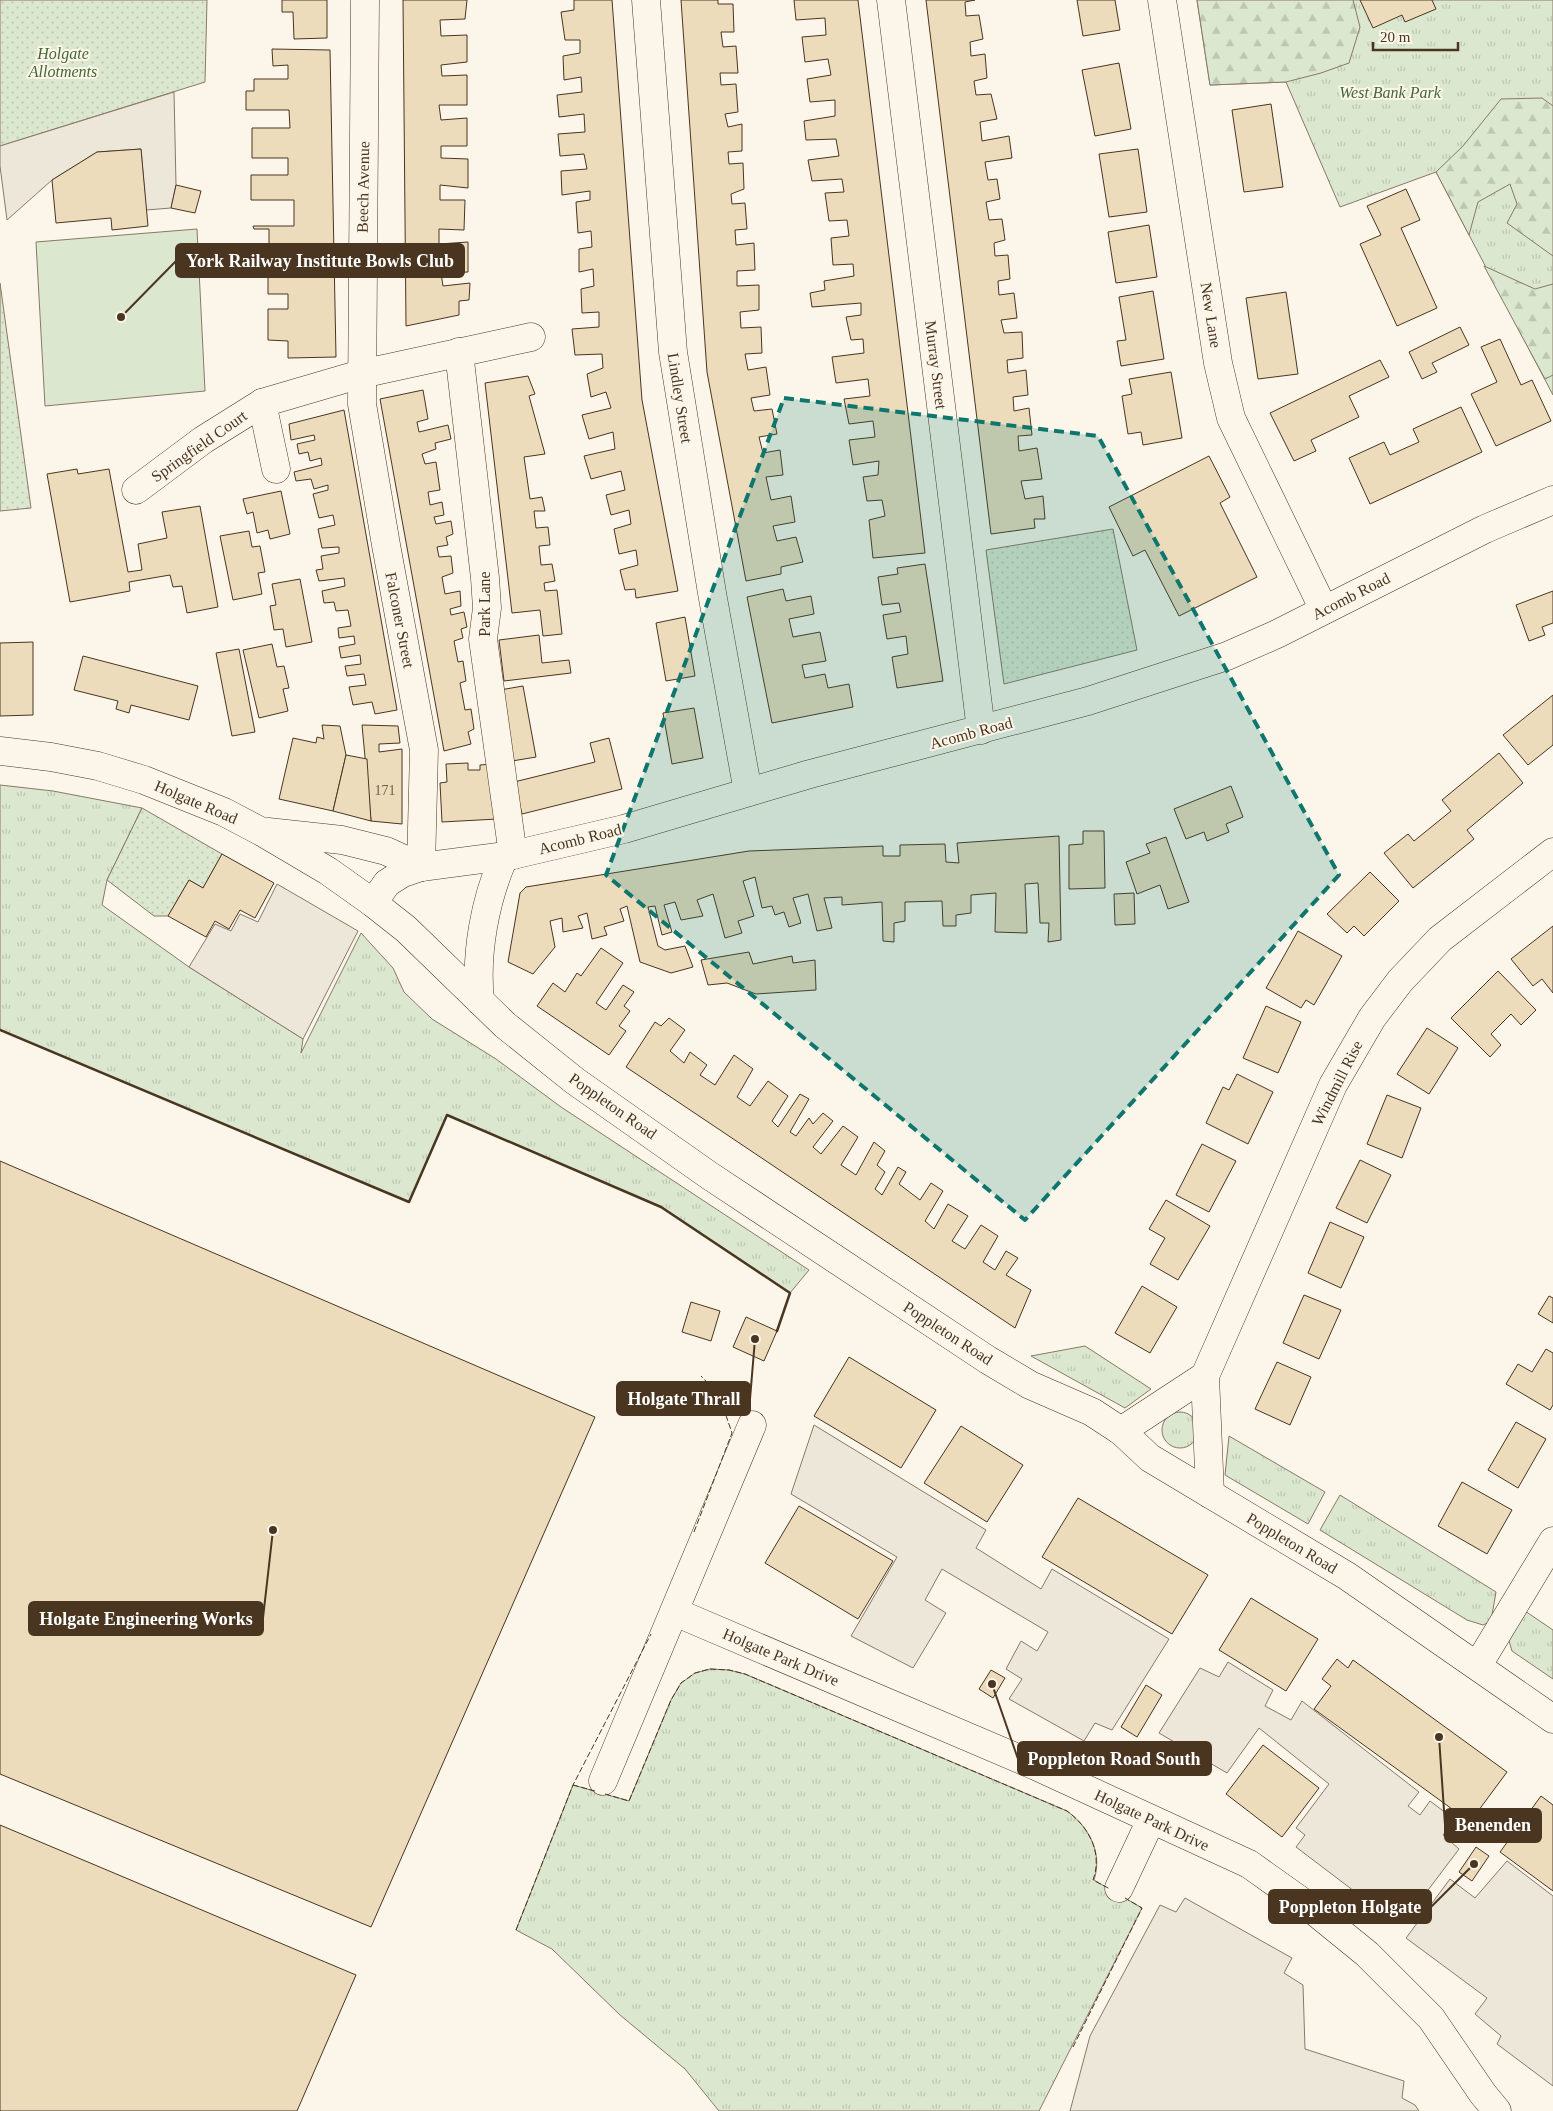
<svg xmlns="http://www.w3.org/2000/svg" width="1553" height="2111" viewBox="0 0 1553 2111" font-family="'Times New Roman',serif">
  <defs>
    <pattern id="grass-tufts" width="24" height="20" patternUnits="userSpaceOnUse" patternTransform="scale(1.25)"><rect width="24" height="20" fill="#dce7d0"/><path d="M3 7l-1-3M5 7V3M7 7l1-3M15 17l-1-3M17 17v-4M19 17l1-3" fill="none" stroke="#bec7b2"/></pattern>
    <pattern id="forest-firs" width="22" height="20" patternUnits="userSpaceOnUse" patternTransform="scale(1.25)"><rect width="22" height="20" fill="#dce7d0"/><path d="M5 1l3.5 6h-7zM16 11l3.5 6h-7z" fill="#bec7b2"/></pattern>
    <pattern id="garden-dots" width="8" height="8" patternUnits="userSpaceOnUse" patternTransform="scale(1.25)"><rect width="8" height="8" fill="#dce7d0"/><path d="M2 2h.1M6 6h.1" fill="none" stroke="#bec7b2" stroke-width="1.8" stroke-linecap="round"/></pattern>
  </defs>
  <rect width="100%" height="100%" fill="#fbf6e9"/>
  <g fill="url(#grass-tufts)" stroke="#887966">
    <polygon points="1197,0 1553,0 1553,395 1436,172 1340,207 1286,82 1210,85"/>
    <polygon points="0,785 53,791 142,808 107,880 102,905 189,967 303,1039 301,1053 361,933 393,968 404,992 432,1019 496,1059 561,1107 809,1270 790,1293 661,1207 447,1115 409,1202 0,1030"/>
    <polygon points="1085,1346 1151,1389 1125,1408 1031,1356"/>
    <circle cx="1180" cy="1430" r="18"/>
    <polygon points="1229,1436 1325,1492 1308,1524 1225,1475"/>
    <polygon points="1340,1495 1496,1592 1491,1621 1483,1625 1467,1620 1320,1530"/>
    <polygon points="1525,1611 1553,1630 1553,1679 1512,1651 1509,1641"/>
    <path d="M710 1669 729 1670 745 1674 1067 1811C1089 1827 1103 1853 1094 1880L1142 1908 1039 2111H719L685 2069 620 2015 552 1949 516 1930 573 1785 629 1801 671 1700 681 1683 695 1673Z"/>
  </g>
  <g fill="url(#forest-firs)" stroke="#887966">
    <polygon points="1197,0 1353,0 1360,27 1349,63 1321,73 1286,82 1210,85"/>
    <polygon points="1542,98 1553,106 1553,256 1507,223 1517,204 1510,184 1478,202 1469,235 1436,172 1463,146 1501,99"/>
    <polygon points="1484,266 1535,289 1553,284 1553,375 1545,379"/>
  </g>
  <g fill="url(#garden-dots)" stroke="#887966">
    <polygon points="0,0 207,0 205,82 0,146"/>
    <polygon points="0,283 31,508 0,511"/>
    <polygon points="1113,529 1137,650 1004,684 986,550"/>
    <polygon points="142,808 222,854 203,888 189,880 168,916 154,916 107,880"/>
  </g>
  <polygon fill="#dce7d0" stroke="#887966" points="197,229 205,391 45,406 36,242"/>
  <g fill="#ede7d9" stroke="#887966">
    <polygon points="174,92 176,185 171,208 146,210 141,149 97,152 52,180 7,220 0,166 0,146"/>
    <polygon points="277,884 358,931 303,1039 189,967 215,924 231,931 240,914 258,922"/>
    <polygon points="814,1425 986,1530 976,1548 1041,1589 1052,1569 1169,1639 1112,1730 1095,1723 1084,1741 1009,1699 1022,1679 1006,1669 1021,1641 1037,1651 1048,1632 942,1569 925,1600 946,1613 913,1668 851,1636 897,1557 791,1494"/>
    <polygon points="1228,1662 1273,1690 1265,1706 1291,1720 1302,1701 1419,1792 1408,1806 1420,1815 1430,1801 1454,1819 1443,1835 1459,1849 1413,1910 1395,1897 1383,1913 1296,1847 1305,1835 1296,1828 1329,1784 1259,1728 1227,1773 1159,1733 1200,1668 1219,1677"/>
    <polygon points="1507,1861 1553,1896 1553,2086 1497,2044 1501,2036 1475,2014 1487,1998 1406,1938 1450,1879 1475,1898"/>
    <polygon points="1185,1898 1292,1958 1284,1973 1303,1985 1305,2049 1404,2081 1402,2098 1415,2105 1419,2111 1070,2111 1090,2036 1160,1905 1176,1912"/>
  </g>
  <g fill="#ecdcbc" stroke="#4a3520">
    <polygon points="282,0 327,0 327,38 294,39 293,12 282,12"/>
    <polygon points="403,0 467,0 465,19 440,20 441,36 467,35 467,62 441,65 442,76 467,75 467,105 439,105 441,120 467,118 467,146 441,146 441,158 468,159 468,188 440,185 440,200 465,200 464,230 439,229 439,244 468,242 468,272 441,273 443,286 470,283 469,300 459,301 459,315 406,326"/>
    <polygon points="574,0 612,0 642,400 678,591 636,598 635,589 625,590 620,570 638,565 636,550 619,554 614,529 631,524 629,510 611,515 606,495 625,490 621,471 591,479 584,456 615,449 613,432 589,439 582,415 611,408 606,392 591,397 587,374 603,368 602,354 575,355 572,329 599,327 599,312 582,313 581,289 594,286 593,269 579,272 579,249 592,247 591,231 578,233 576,202 590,200 590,191 562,195 561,171 587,169 584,154 560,156 558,134 585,132 584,114 559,117 557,95 582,92 581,77 564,80 563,56 580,53 580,40 565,40 561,12 574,10"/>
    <polygon points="681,0 718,0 718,4 733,4 734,32 721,32 723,47 736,46 738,73 720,73 721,85 736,84 738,112 725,114 728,127 742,124 742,151 728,152 729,164 743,163 744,189 731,194 732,204 745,203 747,229 735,230 736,245 754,243 755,270 737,271 737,286 759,285 759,310 740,312 741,328 761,327 762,353 745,354 748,370 766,367 770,395 751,398 754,411 772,409 777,434 759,437 763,453 780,450 783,475 766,477 771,500 791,496 795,522 773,526 777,541 796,537 803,562 781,567 781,574 746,581 707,372"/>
    <polygon points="794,0 858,0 925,553 873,558 869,520 885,516 882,500 867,501 863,477 878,475 879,461 853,465 849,440 875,437 873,421 849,424 844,399 870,396 868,379 836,383 832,357 864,353 863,339 851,340 846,317 861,315 861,303 812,307 810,293 825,290 824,281 854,276 853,264 833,265 831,238 849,236 847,220 829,221 825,193 844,192 842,179 812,181 808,160 839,156 836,139 806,140 804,121 835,116 835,100 810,102 807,79 831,75 828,59 805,62 802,37 826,35 825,18 796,20"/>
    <polygon points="926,0 975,0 965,2 966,16 979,15 983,39 970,42 971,56 985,54 987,78 974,81 976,95 991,94 997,119 980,122 982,141 1009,136 1012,158 985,162 988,180 997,179 1000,199 986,202 989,220 1002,219 1005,240 994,243 995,256 1008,255 1010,279 998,281 999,295 1014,293 1017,318 1001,320 1004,333 1022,332 1023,358 1007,360 1008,373 1026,370 1028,395 1013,397 1014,411 1029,408 1032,435 1018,436 1019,451 1037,448 1042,479 1021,481 1025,499 1043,496 1045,519 1034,519 1035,528 991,534"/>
    <polygon points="1077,0 1115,0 1120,30 1083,36"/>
    <polygon points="1360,0 1432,0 1436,9 1405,22 1402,15 1373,28"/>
    <polygon points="272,49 330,50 336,357 288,358 288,341 268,340 268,309 288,309 288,294 268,294 268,265 288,265 288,246 269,247 269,229 254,229 253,226 294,226 294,200 251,200 251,175 288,175 288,158 252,158 252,128 290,128 289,110 246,110 246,91 254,91 254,79 288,79 288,65 273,66"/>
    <polygon points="1119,63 1131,129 1095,136 1082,70"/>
    <polygon points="1271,104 1283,187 1244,192 1232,110"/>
    <polygon points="141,149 148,226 112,230 111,218 56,223 52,180 97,152"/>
    <polygon points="1138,149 1147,212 1109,217 1099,154"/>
    <polygon points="176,185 201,191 195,213 171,208"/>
    <polygon points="1406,189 1420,220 1401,228 1437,308 1397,326 1360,244 1381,235 1367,206"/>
    <polygon points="1149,225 1157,277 1116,283 1108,232"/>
    <polygon points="1153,291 1164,359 1121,366 1117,341 1126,340 1119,297"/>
    <polygon points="1286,292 1298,374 1258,379 1246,298"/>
    <polygon points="1460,327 1469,345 1432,363 1437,372 1422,379 1409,352"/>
    <polygon points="1500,339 1521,385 1532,380 1551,421 1496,446 1471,394 1497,382 1481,347"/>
    <polygon points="1380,360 1389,377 1349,396 1359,417 1311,440 1316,451 1294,461 1270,413"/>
    <polygon points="1171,372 1182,438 1143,445 1141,432 1128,434 1122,396 1132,394 1129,379"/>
    <polygon points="528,376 535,394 529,396 545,454 524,457 530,499 542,497 545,511 534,511 536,528 548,527 550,545 539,546 541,565 552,564 555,581 544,583 545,591 557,590 562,634 543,636 540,610 512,613 485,383"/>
    <polygon points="423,390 428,419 417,422 419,432 448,425 451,439 435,443 436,449 422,454 425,464 436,462 440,490 428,492 430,505 442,502 444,515 434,517 436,524 451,521 453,534 446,537 448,545 437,547 439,557 451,556 453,573 442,577 445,594 460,591 461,606 450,609 451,615 464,612 467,627 461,629 463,638 454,641 458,662 463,661 466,681 460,683 465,710 471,709 474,729 468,732 471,744 444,751 380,399"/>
    <polygon points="1461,407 1482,452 1370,504 1349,458 1384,442 1390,455 1419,442 1413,429"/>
    <polygon points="344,410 397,710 375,714 372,702 353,705 349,687 366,685 364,674 347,676 345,666 361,664 360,655 341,658 339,647 355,644 354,636 339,638 338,628 351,626 348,610 336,611 334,602 324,603 322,591 345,586 344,578 319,581 316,570 323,569 321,556 339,553 339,547 322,548 318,529 335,525 333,515 319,518 313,494 328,490 328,485 314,489 311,479 296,481 294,472 322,465 321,458 310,461 308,452 299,454 297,444 315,440 314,435 291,440 289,424"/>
    <polygon points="1209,456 1230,497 1220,503 1257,577 1179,616 1145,550 1133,556 1109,507"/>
    <polygon points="77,469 78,474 109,469 128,572 142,570 138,544 167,538 162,512 200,506 218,607 187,613 182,586 173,587 170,575 129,582 130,591 70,602 47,474"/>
    <polygon points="281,491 290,534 270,539 268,530 257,533 253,512 247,514 243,499"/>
    <polygon points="249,531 252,547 260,546 265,572 258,573 262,594 233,600 220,536"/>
    <polygon points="925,564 943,681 897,688 892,657 908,654 906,636 887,639 883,615 901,612 899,603 882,605 878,577 898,574 897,568"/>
    <polygon points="300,579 312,642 286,647 283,629 274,630 270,606 276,605 272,584"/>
    <polygon points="783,589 786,601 811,596 814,614 789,619 793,637 820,632 826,661 802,665 805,678 825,674 828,688 849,684 853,707 772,723 747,597"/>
    <polygon points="1553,591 1553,623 1542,627 1545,635 1529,641 1516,605"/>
    <polygon points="685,617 695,676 666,681 656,623"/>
    <polygon points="539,635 542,663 569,660 571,673 504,681 499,640"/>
    <polygon points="33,642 33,715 0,716 0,643"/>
    <polygon points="272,644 277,667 284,666 289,688 283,689 288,711 259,718 243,650"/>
    <polygon points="239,649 255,732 232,736 216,653"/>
    <polygon points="83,656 198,686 189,720 131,705 129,713 116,709 118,701 74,690"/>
    <polygon points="523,686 536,757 512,761 500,690"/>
    <polygon points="1553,695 1553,745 1528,765 1503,735"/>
    <polygon points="694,708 703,758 672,764 663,713"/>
    <polygon points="322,725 340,726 346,755 333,811 279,799 293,738 316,743 317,737 324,739"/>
    <polygon points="362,725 398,726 400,743 379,744 379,752 402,749 402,824 371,821"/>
    <polygon points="609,738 622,789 522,814 514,782 595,762 590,743"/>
    <polygon points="1499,753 1523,783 1467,830 1474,839 1413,888 1384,853 1408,834 1414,841 1451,811 1442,800"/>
    <polygon points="346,755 367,759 371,821 333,811"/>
    <polygon points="468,763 468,770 480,770 480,765 493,764 497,819 442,822 440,783 447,782 446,764"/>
    <polygon points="1231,786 1243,817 1226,824 1229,832 1207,841 1204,832 1186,839 1174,809"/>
    <polygon points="1083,831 1104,831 1105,888 1069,889 1069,845 1083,844"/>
    <polygon points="1059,836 1061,940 1048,942 1049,923 1040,923 1038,883 1025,884 1027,933 995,932 996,893 971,895 971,913 956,915 956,926 943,926 942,901 905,902 905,921 894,923 894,942 883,941 882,902 842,905 842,897 824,898 832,928 817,931 808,894 793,898 801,923 789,927 784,912 775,915 772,906 762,908 755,877 743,881 754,916 738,921 742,933 725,938 713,894 697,900 703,916 681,920 675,902 664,905 672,932 662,935 655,906 648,907 658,946 665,950 685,946 693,967 671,973 640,962 627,906 620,909 624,921 604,927 607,935 592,939 587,913 578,916 583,928 563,932 562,918 550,921 555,947 533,974 508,962 520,893 526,887 749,851 883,846 883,856 900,856 900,845 945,844 946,862 959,863 957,843"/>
    <polygon points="1166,837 1189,902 1168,909 1160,885 1137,894 1126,862 1150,853 1146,844"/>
    <polygon points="222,854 274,883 255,918 240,910 229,929 215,921 206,937 168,916 189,880 203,888"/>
    <polygon points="1370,872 1399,901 1364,936 1354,926 1347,933 1327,914"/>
    <polygon points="1134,893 1135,924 1115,925 1114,894"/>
    <polygon points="1553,926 1553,993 1542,979 1533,986 1511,959"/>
    <polygon points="1298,931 1342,956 1314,1005 1306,1000 1301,1008 1266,988"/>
    <polygon points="601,948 623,963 596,1003 606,1010 623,985 634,992 624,1006 630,1011 619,1026 626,1031 609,1055 537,1006 553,983 565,992 577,973 581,976"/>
    <polygon points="749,952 753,964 792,956 793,963 815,960 816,990 756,994 727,983 708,985 701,960"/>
    <polygon points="1498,971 1536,1010 1521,1025 1511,1014 1491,1034 1501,1045 1490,1057 1451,1018"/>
    <polygon points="1266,1006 1301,1022 1278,1073 1243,1058"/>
    <polygon points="669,1018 685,1030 670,1051 684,1063 690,1052 707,1065 700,1075 715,1085 734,1055 753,1069 737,1097 750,1106 768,1081 788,1096 772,1121 778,1127 800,1094 809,1099 790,1132 796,1136 809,1118 813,1124 823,1113 833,1121 813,1147 821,1154 843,1126 858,1137 841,1165 856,1175 874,1142 885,1151 877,1165 885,1172 875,1189 882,1195 898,1167 906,1172 899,1184 920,1200 931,1183 943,1191 925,1221 934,1229 948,1204 968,1216 952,1241 965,1249 981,1225 998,1236 983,1262 995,1270 1006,1251 1018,1258 1006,1275 1031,1290 1015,1328 626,1067 655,1022 661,1026"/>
    <polygon points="1427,1028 1458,1048 1429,1094 1397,1074"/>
    <polygon points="1237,1074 1273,1092 1248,1144 1206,1123 1223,1087 1229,1090"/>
    <polygon points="1387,1095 1421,1108 1402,1158 1367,1144"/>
    <polygon points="1202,1144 1236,1161 1209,1212 1176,1195"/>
    <polygon points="1360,1160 1391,1175 1367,1223 1336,1208"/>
    <polygon points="0,1161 595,1417 371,1927 0,1774"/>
    <polygon points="1166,1200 1210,1226 1178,1280 1150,1264 1165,1238 1149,1229"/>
    <polygon points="1330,1222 1364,1237 1341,1288 1308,1273"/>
    <polygon points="1142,1286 1177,1307 1150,1353 1115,1333"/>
    <polygon points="1304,1295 1341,1310 1319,1359 1283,1343"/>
    <polygon points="1549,1296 1553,1298 1553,1323 1538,1314"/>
    <polygon points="691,1302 720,1311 711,1341 682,1332"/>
    <polygon points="746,1317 777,1331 764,1361 733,1347"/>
    <polygon points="1546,1349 1553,1353 1553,1405 1550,1410 1506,1384 1518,1364 1532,1372"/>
    <polygon points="849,1357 936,1410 901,1468 814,1416"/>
    <polygon points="1277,1362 1311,1377 1290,1425 1255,1409"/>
    <polygon points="1516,1422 1546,1439 1518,1488 1488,1470"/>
    <polygon points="961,1426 1023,1465 987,1522 924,1483"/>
    <polygon points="1462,1482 1512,1510 1487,1554 1438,1526"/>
    <polygon points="1078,1498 1208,1575 1172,1634 1042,1557"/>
    <polygon points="799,1506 893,1561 858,1619 765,1563"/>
    <polygon points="1251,1598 1318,1639 1286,1691 1219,1650"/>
    <polygon points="1337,1659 1348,1668 1353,1660 1507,1772 1470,1822 1314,1709 1331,1686 1322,1679"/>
    <polygon points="991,1670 1005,1678 993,1698 979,1689"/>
    <polygon points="1146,1685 1162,1695 1137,1737 1121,1727"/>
    <polygon points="1263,1745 1319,1788 1282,1837 1226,1794"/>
    <polygon points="1541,1796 1553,1805 1553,1891 1500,1852"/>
    <polygon points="0,1825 356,1975 297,2111 0,2111"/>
    <polygon points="1476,1847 1489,1856 1472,1881 1459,1872"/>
  </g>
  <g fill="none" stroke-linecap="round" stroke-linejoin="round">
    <g stroke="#4a3520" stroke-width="29">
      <g id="minor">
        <polyline points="365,0 362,404 386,545 424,750 421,867"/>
        <polyline points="646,0 673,352 712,593 748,792"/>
        <polyline points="891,0 981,730"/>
        <polyline points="1162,0 1218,363 1231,418 1324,610"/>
        <polyline points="459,352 485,578 487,608 483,639 513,855"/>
        <polyline points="262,403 276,469"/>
        <polyline points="136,490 203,440 262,403 361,374 531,337"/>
        <polyline points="1121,1431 1205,1376"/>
        <polyline points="1210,1494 1205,1376 1333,1085 1372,1018 1400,981 1440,939 1553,852"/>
        <polyline points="675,1612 1036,1766 1249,1864 1308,1906 1367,1954 1431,2018 1483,2094 1497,2111"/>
        <polyline points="1478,1665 1553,1541"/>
        <polyline points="603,1781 752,1425"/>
        <polyline points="1119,1888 1151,1820"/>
      </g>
    </g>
    <g stroke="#4a3520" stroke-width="29">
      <g id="major">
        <polyline points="0,751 51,757 98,766 144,780 224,812 262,832 328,871 373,903 406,929 505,1025 575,1081 710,1176 988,1360 1030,1385 1092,1412 1121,1431 1150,1458 1347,1576 1553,1719"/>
        <polyline points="268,832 342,840 386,851 421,867"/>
        <polyline points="373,903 387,883 403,873 421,867 513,855 624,829 810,774 1088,701 1227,656 1277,634 1485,529 1553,500"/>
        <path d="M480 1001C475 953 485 900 504 857"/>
      </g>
    </g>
    <use href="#minor" stroke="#fbf6e9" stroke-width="28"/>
    <use href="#major" stroke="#fbf6e9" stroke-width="28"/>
    <g stroke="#4a3520" stroke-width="1" stroke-dasharray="6 2.5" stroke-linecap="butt">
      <polyline points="694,1532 732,1433 719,1395 701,1376"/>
      <polyline points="573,1785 595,1791"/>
      <path d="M605 1794 629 1801 671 1700 681 1683 695 1673 710 1669 729 1670 745 1674 1067 1811C1089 1827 1103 1853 1093 1880L1110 1889"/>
      <polyline points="516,1930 573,1785 651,1634"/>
      <polyline points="1073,2047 1142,1908 1125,1898"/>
    </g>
    <polyline stroke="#4a3520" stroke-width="2.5" points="0,1030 409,1202 447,1115 661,1207 790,1293 777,1331"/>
  </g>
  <path fill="#0f766e" fill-opacity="0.2" stroke="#0f766e" stroke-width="4" stroke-dasharray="10 6" stroke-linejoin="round" d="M784 398 1098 436 1339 875 1025 1220 606 875Z"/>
  <g text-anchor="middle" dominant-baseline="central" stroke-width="4" stroke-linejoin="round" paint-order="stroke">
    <g font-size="14" fill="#725f47">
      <text x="385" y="790">171</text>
    </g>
    <g font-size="16" font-style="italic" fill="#436837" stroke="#fbf6e9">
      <text x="63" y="53">Holgate<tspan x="63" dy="18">Allotments</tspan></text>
      <text x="1390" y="92">West Bank Park</text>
    </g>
    <g font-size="16" fill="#4a3520" stroke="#fbf6e9">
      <text transform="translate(363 187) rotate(-89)">Beech Avenue</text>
      <text transform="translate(1211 315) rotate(81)">New Lane</text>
      <text transform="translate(936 365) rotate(83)">Murray Street</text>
      <text transform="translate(680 398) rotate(81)">Lindley Street</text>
      <text transform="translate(199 446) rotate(-35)">Springfield Court</text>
      <text transform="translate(1351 596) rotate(-27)">Acomb Road</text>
      <text transform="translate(484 604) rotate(-90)">Park Lane</text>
      <text transform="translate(400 620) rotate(79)">Falconer Street</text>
      <text transform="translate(971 733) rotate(-15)">Acomb Road</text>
      <text transform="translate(196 802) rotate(23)">Holgate Road</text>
      <text transform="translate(580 839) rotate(-14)">Acomb Road</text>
      <text transform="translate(1337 1083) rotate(-63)">Windmill Rise</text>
      <text transform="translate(613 1106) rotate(35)">Poppleton Road</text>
      <text transform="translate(948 1333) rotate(33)">Poppleton Road</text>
      <text transform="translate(1292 1543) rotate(31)">Poppleton Road</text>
      <text transform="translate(781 1657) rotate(23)">Holgate Park Drive</text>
      <text transform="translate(1152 1820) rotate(25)">Holgate Park Drive</text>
    </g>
  </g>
  <path fill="none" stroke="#4a3520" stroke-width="2" d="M121 317L176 261M755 1339L750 1399M273 1530L263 1618M992 1684L1018 1759M1439 1737L1445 1825M1474 1864L1431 1907"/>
  <g fill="#4a3520" stroke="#fbf6e9" stroke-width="2">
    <circle cx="121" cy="317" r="5"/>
    <circle cx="755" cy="1339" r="5"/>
    <circle cx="273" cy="1530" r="5"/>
    <circle cx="992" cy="1684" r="5"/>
    <circle cx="1439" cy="1737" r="5"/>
    <circle cx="1474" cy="1864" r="5"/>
  </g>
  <g fill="#4a3520" stroke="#4a3520" stroke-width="2">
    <rect x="176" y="244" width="288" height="33" rx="5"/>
    <rect x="617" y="1382" width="133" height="33" rx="5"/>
    <rect x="29" y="1602" width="234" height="33" rx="5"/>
    <rect x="1018" y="1742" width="193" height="33" rx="5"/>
    <rect x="1445" y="1809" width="96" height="33" rx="5"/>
    <rect x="1269" y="1890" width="162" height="33" rx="5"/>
  </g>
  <g font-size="18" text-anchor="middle" font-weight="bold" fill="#fff">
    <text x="320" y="267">York Railway Institute Bowls Club</text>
    <text x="684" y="1405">Holgate Thrall</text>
    <text x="146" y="1625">Holgate Engineering Works</text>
    <text x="1114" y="1765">Poppleton Road South</text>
    <text x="1493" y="1831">Benenden</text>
    <text x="1350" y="1913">Poppleton Holgate</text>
  </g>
  <path d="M1373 42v8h85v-8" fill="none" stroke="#4a3520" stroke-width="2.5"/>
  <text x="1380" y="42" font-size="15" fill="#4a3520" stroke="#fbf6e9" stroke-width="4" paint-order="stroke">20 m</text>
</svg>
